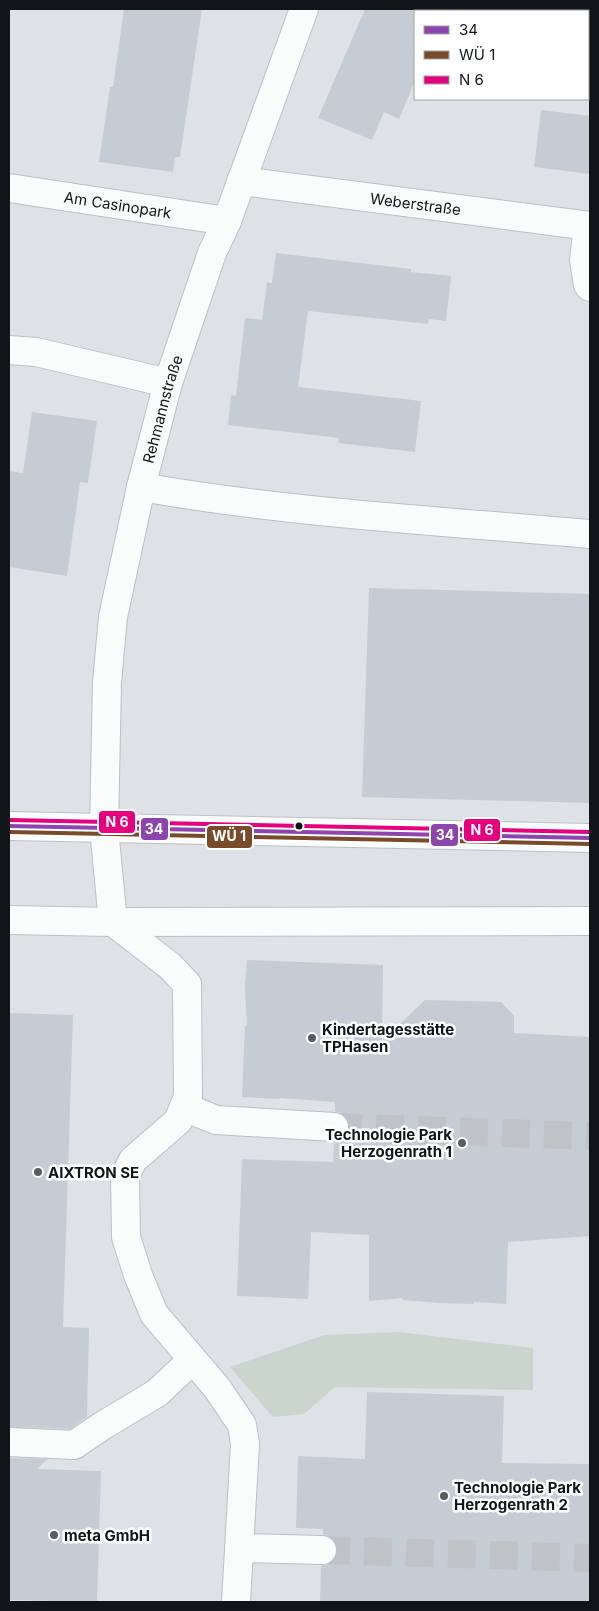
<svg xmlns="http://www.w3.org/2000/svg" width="599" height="1611" viewBox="0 0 599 1611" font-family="Inter,sans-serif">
  <rect width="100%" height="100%" fill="#dee2e6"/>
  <polygon fill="#cad5ce" points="399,1332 533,1348 533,1390 335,1387 304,1414 273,1417 230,1367 324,1335"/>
  <g fill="#c6ccd3">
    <polygon points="124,9 202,9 180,157 175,157 173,172 99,162 110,87 113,87"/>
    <polygon points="365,9 415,9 415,81 399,119 384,112 372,140 318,118"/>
    <polygon points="541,110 590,116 590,174 534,167"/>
    <polygon points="276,253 411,269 411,272 451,276 446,321 429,319 428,324 308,311 298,387 421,401 415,452 338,443 339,438 228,425 231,395 236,396 245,318 262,320 267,282 272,283"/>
    <polygon points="32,412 97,421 88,483 80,482 67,576 9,567 9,471 23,473"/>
    <polygon points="369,588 590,594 590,803 362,797"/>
    <polygon points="247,960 383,965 382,1041 425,1000 501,1002 514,1016 514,1033 590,1037 590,1236 508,1242 506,1304 474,1302 473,1304 440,1303 402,1300 403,1298 369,1301 369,1235 311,1232 308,1299 237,1296 242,1159 333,1162 334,1143 341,1141 347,1136 350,1127 348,1120 343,1114 335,1111 335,1102 280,1098 280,1099 242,1097 245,1026 247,1026 245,986"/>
    <polygon points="9,1013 73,1015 63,1327 89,1328 87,1417 70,1429 9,1427"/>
    <polygon points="367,1392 504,1396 502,1463 590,1464 590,1602 320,1602 321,1566 329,1564 335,1559 338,1550 335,1542 331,1537 323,1534 323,1529 296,1528 298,1456 365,1459"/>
    <polygon points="9,1458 47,1459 37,1469 101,1471 97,1602 9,1600"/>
  </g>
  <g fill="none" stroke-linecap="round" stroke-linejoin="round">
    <g stroke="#bfc3c7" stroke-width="28" stroke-dasharray="28 14" stroke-linecap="butt">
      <polyline points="334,1127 590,1136"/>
      <polyline points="322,1550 590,1558"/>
    </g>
    <g stroke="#bcc0c3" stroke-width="30">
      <g id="minor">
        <path id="s1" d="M241 181 590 226"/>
        <path id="s2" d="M9 188 227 221"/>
        <polyline points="588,226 584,260 588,285 590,287"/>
        <polyline points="9,350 36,352 168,383"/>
        <path d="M141 487C289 513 441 521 590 534"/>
        <polyline points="9,826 590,838"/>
        <polyline points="9,920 113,922 590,921"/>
        <polyline points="184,1107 216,1120 334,1127"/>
        <polyline points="9,1442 74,1445 102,1426 157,1393 192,1360"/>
        <polyline points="239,1548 322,1550"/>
        <path id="s3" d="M236 1602 245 1444 242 1425 217 1388 154 1314 138 1275 126 1237 125 1176 133 1160 178 1121 188 1097 187 984 170 966 113 922 104 829 107 682 113 617 141 487 168 383 212 253 227 221 304 9"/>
      </g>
    </g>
    <use href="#minor" stroke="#fafbfb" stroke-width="28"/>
    <g stroke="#fff" stroke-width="8">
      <polyline id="bus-1" points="9,826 590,838"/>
    </g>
    <g stroke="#fff" stroke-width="8">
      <polyline id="bus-2" points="9,832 590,844"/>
    </g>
    <g stroke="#fff" stroke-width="8">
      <polyline id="bus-3" points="9,820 590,832"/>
    </g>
    <use href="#bus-1" stroke="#8e44ad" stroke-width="4"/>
    <use href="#bus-2" stroke="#7a4b2a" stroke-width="4"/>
    <use href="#bus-3" stroke="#e5007d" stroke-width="4"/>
  </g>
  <circle fill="#121518" stroke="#fff" stroke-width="2" cx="299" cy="826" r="4.5"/>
  <g fill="#595d60" stroke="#fff" stroke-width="2">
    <circle cx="312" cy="1038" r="5"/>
    <circle cx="462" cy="1143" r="5"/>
    <circle cx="38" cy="1172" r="5"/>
    <circle cx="444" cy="1496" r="5"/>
    <circle cx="54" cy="1535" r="5"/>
  </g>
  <g text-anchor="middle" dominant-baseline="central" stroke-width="5" stroke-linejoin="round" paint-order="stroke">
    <g font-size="15" fill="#121518" stroke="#fff">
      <text stroke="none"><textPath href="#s2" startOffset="110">Am Casinopark</textPath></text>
      <text stroke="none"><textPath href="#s1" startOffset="176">Weberstraße</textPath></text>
      <text stroke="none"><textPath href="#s3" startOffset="1295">Rehmannstraße</textPath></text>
    </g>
    <g font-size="15" font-weight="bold" fill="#121518" stroke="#fff" text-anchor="start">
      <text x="322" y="1029">Kindertagesstätte<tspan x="322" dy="17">TPHasen</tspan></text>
      <text x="452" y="1134" text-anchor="end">Technologie Park<tspan x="452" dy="17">Herzogenrath 1</tspan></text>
      <text x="48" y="1172">AIXTRON SE</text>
      <text x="454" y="1487">Technologie Park<tspan x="454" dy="17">Herzogenrath 2</tspan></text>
      <text x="64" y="1535">meta GmbH</text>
    </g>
  </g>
  <g stroke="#fff" stroke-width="2">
    <rect x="98" y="810" width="38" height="24" rx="5" fill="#e5007d"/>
    <rect x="140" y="817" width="29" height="24" rx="5" fill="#8e44ad"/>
    <rect x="463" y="818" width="38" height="24" rx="5" fill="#e5007d"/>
    <rect x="430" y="823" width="29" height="24" rx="5" fill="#8e44ad"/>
    <rect x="206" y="825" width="47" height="24" rx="5" fill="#7a4b2a"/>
  </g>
  <g font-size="14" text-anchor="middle" font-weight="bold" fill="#fff">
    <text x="117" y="827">N 6</text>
    <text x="154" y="834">34</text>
    <text x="482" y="835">N 6</text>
    <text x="445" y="840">34</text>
    <text x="229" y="841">WÜ 1</text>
  </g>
  <rect width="599" height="1611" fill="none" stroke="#121518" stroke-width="20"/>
  <rect x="414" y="10" width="175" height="90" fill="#ffffff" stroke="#a0a1a3"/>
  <rect x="424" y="26" width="25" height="8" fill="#8e44ad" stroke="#a0a1a3"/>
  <text x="459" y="35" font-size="15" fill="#121518">34</text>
  <rect x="424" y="51" width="25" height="8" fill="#7a4b2a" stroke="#a0a1a3"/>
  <text x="459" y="60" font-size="15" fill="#121518">WÜ 1</text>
  <rect x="424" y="76" width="25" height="8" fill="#e5007d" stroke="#a0a1a3"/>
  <text x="459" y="85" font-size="15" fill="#121518">N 6</text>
</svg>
